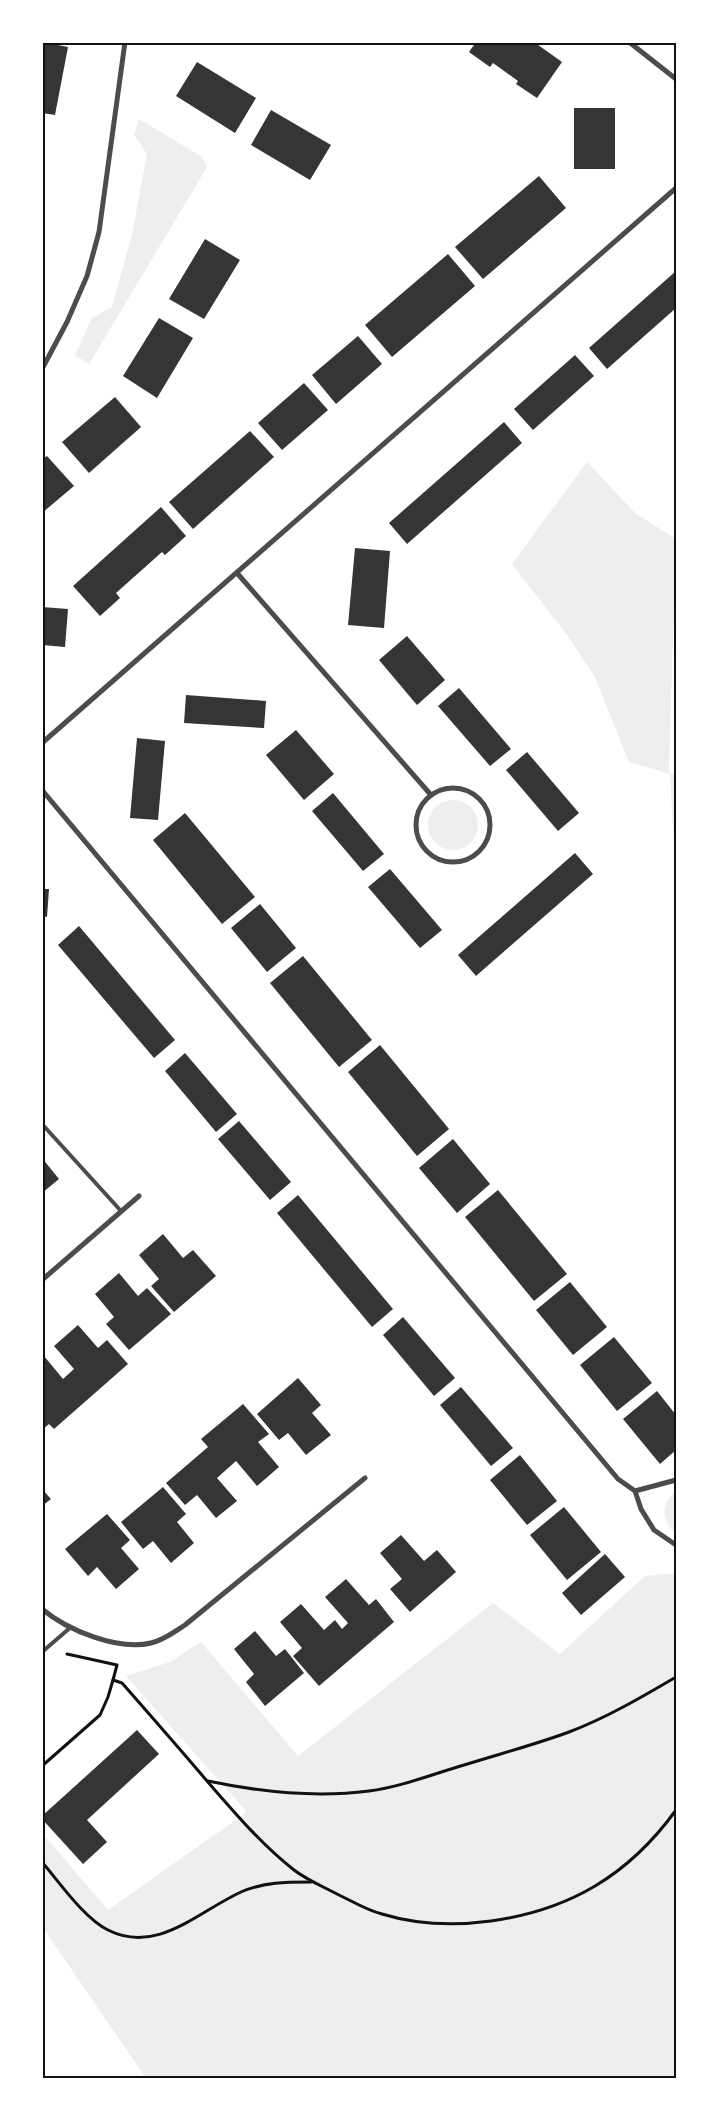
<svg xmlns="http://www.w3.org/2000/svg" width="719" height="2121" viewBox="0 0 719 2121" font-family="Figtree,sans-serif">
  <rect width="100%" height="100%" fill="#fff"/>
  <g fill="#eee">
    <polygon points="139,119 202,157 207,167 89,364 75,355 92,318 112,307 132,235 147,154 134,135"/>
    <polygon points="587,462 635,513 676,539 669,767 670,773 676,776 676,883 670,774 629,762 595,677 568,636 512,564"/>
    <circle cx="453" cy="825" r="25"/>
    <path d="M676 1491V1533C660 1521 661 1503 676 1491Z"/>
    <polygon points="676,1573 676,2078 146,2078 43,1928 42,1833 108,1910 247,1812 126,1676 170,1662 201,1642 298,1756 493,1603 560,1654 645,1576"/>
  </g>
  <g fill="#353535">
    <polygon points="43,42 68,47 55,115 42,113"/>
    <polygon points="476,42 534,42 562,62 537,98 516,84 518,81 493,63 490,67 469,52"/>
    <polygon points="197,62 256,98 235,133 176,96"/>
    <rect x="574" y="108" width="41" height="61"/>
    <polygon points="271,110 331,145 310,180 251,145"/>
    <polygon points="539,176 566,208 483,279 455,247"/>
    <polygon points="205,239 240,260 204,319 169,299"/>
    <polygon points="448,254 475,286 392,357 365,325"/>
    <polygon points="676,271 676,308 607,369 589,348"/>
    <polygon points="159,318 193,338 157,398 123,376"/>
    <polygon points="358,336 382,364 336,404 312,375"/>
    <polygon points="575,355 594,376 533,430 514,409"/>
    <polygon points="304,383 328,410 282,450 258,423"/>
    <polygon points="115,397 141,427 89,473 62,442"/>
    <polygon points="504,422 522,443 407,544 389,523"/>
    <polygon points="250,431 274,457 193,529 169,502"/>
    <polygon points="47,456 74,486 42,513 42,459"/>
    <polygon points="161,507 186,536 165,555 162,552 116,593 120,598 100,616 73,586"/>
    <polygon points="355,548 390,551 384,628 348,625"/>
    <polygon points="42,607 68,609 65,647 42,645"/>
    <polygon points="407,636 445,680 417,705 379,660"/>
    <polygon points="459,688 511,749 490,766 438,706"/>
    <polygon points="186,695 266,701 264,728 184,723"/>
    <polygon points="296,730 334,774 304,800 266,755"/>
    <polygon points="137,738 165,741 158,820 130,818"/>
    <polygon points="527,752 579,813 558,831 506,770"/>
    <polygon points="333,793 384,854 363,871 312,811"/>
    <polygon points="185,813 255,897 222,924 153,840"/>
    <polygon points="575,853 593,874 476,976 458,955"/>
    <polygon points="390,869 442,930 420,948 368,887"/>
    <polygon points="42,889 49,889 47,917 42,916"/>
    <polygon points="260,904 296,948 267,972 231,928"/>
    <polygon points="79,926 175,1040 154,1058 58,945"/>
    <polygon points="303,956 372,1040 339,1067 270,983"/>
    <polygon points="380,1045 449,1129 417,1156 348,1072"/>
    <polygon points="185,1053 237,1114 216,1132 165,1071"/>
    <polygon points="239,1121 291,1182 270,1200 218,1139"/>
    <polygon points="453,1139 490,1184 457,1213 419,1168"/>
    <polygon points="42,1158 59,1179 42,1193"/>
    <polygon points="498,1190 567,1274 534,1301 465,1217"/>
    <polygon points="298,1195 393,1309 372,1327 277,1213"/>
    <polygon points="163,1234 183,1258 193,1250 216,1276 174,1312 151,1286 159,1279 139,1255"/>
    <polygon points="119,1273 138,1296 147,1288 171,1314 129,1350 106,1324 114,1317 95,1294"/>
    <polygon points="570,1282 607,1327 573,1355 536,1310"/>
    <polygon points="403,1317 455,1378 434,1396 383,1335"/>
    <polygon points="78,1325 98,1348 107,1340 128,1364 54,1429 49,1424 42,1430 42,1358 44,1356 63,1379 74,1369 54,1346"/>
    <polygon points="614,1337 652,1383 617,1411 580,1365"/>
    <polygon points="298,1378 321,1405 312,1413 331,1435 306,1455 288,1433 279,1440 257,1414"/>
    <polygon points="461,1387 513,1448 491,1466 440,1405"/>
    <polygon points="657,1391 676,1415 676,1450 660,1464 623,1419"/>
    <polygon points="243,1404 269,1434 258,1442 279,1467 257,1486 236,1461 217,1478 237,1501 216,1518 197,1495 185,1505 166,1483 208,1447 201,1439"/>
    <polygon points="520,1455 557,1501 527,1525 490,1480"/>
    <polygon points="163,1487 186,1514 177,1522 194,1543 171,1563 153,1541 143,1549 121,1522"/>
    <polygon points="42,1489 51,1499 42,1506"/>
    <polygon points="564,1507 601,1552 567,1580 530,1535"/>
    <polygon points="107,1514 130,1540 121,1548 139,1569 116,1589 97,1567 88,1576 65,1549"/>
    <polygon points="401,1535 424,1561 437,1550 456,1572 410,1612 390,1589 402,1579 380,1553"/>
    <polygon points="605,1554 625,1577 581,1615 562,1593"/>
    <polygon points="346,1579 369,1605 376,1599 394,1622 319,1686 293,1656 302,1648 280,1622 301,1604 324,1630 335,1620 342,1629 348,1623 325,1597"/>
    <polygon points="255,1631 276,1656 285,1649 304,1673 265,1706 246,1682 254,1674 234,1649"/>
    <polygon points="137,1730 159,1754 87,1820 107,1842 83,1864 42,1819 42,1816"/>
  </g>
  <g fill="none" stroke-linecap="round" stroke-linejoin="round">
    <g stroke="#111" stroke-width="3">
      <polyline points="67,1654 117,1665 113,1680"/>
      <path d="M42 1766 100 1715 108 1697 113 1680 122 1683C151 1716 179 1748 207 1781 234 1812 261 1844 294 1870 307 1880 322 1886 337 1894 352 1901 366 1910 382 1914 418 1925 454 1926 491 1921 570 1910 629 1875 676 1810"/>
      <path d="M208 1781C260 1792 316 1798 369 1791 401 1787 433 1774 464 1765 499 1754 534 1745 569 1732 606 1718 642 1697 676 1677"/>
      <path d="M42 1862C60 1883 84 1918 108 1930 157 1955 199 1911 241 1892 264 1882 286 1882 311 1882"/>
    </g>
    <g stroke="#4c4c4c" stroke-width="4">
      <polyline points="42,1124 121,1211"/>
      <polyline points="42,1652 71,1627"/>
    </g>
    <g stroke="#4c4c4c" stroke-width="5">
      <polyline points="629,42 676,79"/>
      <polyline points="42,369 67,322 87,276 99,232 125,42"/>
      <polyline points="237,573 431,795"/>
      <polyline points="42,743 676,188"/>
      <circle cx="453" cy="825" r="37"/>
      <polyline points="42,790 618,1479 635,1491 641,1509 654,1530 676,1545"/>
      <polyline points="42,1280 139,1196"/>
      <polyline points="635,1491 676,1480"/>
      <path d="M42 1609C67 1630 118 1651 151 1643 164 1640 174 1632 185 1625L365 1478"/>
    </g>
  </g>
  <rect width="719" height="2121" fill="none" stroke="#ffffff" stroke-width="88"/>
  <rect x="44" y="44" width="631" height="2033" fill="none" stroke="#111" stroke-width="2"/>
</svg>
